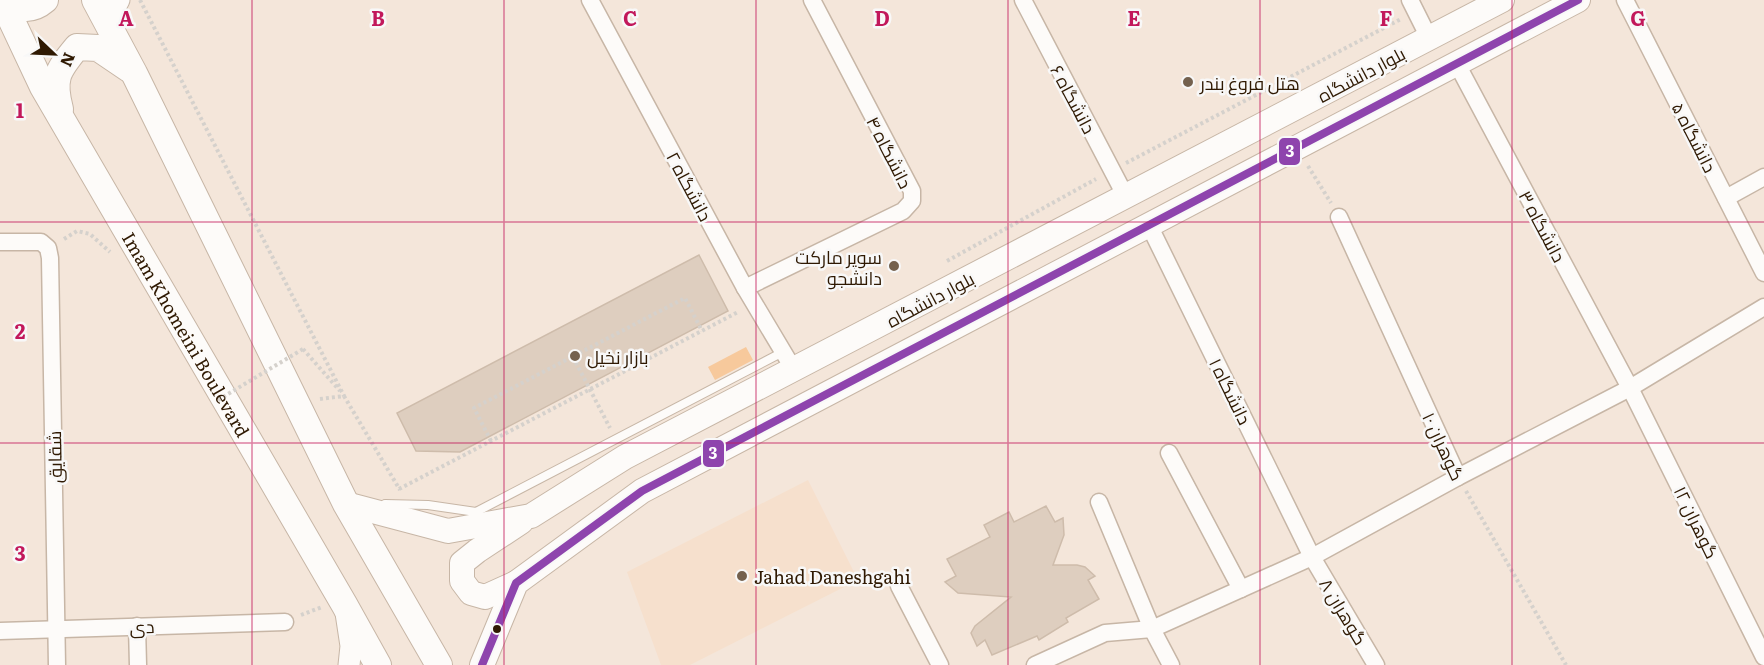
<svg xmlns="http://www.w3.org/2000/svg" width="1764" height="665" viewBox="0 0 1764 665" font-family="Literata,Cairo,serif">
  <rect width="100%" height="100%" fill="#f4e6da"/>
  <polygon fill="#f6e0cd" points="808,480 858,580 690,665 661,665 627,572"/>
  <polygon fill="#f7c99c" points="746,347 753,360 715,380 708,367"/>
  <g fill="#decebf" stroke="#cebcab" stroke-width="1.5">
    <polygon points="699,255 728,311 460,452 416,451 397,413"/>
    <polygon points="1046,506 1055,522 1063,518 1064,535 1053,565 1077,565 1085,567 1095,576 1088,580 1099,599 1066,618 1068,622 1039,640 1037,636 992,655 985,640 977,646 971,633 975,626 1011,597 958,593 945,582 956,576 947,559 990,537 984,525 1009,512 1014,522"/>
  </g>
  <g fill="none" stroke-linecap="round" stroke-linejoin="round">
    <g stroke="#c7b6a6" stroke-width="10">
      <polyline id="service" points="385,504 428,505 476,512 783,352"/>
    </g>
    <g stroke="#c7b6a6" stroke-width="19">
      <g id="minor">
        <polyline points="590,0 745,288 794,370"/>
        <polyline points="1023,0 1126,197"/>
        <polyline points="1410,0 1429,38"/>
        <polyline points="1625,0 1764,273"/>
        <polyline points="1457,64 1630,388 1764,657"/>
        <polyline points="1726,198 1764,177"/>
        <polyline points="1339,217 1458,477"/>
        <polyline points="1149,225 1312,557 1376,665"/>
        <polyline points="0,242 41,242 48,248 50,258 57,665"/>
        <polyline points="745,288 903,211 912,201 912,191 812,0"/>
        <polyline points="1169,453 1241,589"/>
        <polyline points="1099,502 1152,629 1171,665"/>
        <polyline points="899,586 940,665"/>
        <polyline points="137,626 138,665"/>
        <polyline points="0,631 285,622"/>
        <polyline points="1035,665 1105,633 1152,629 1312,557 1458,477 1630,388 1764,307"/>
      </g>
    </g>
    <g stroke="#c7b6a6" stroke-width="23">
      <g id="tertiary">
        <polyline points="107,23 119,0"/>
        <polyline points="346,613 351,646 349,665"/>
      </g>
    </g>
    <g stroke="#c7b6a6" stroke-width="26">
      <g id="secondary">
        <polyline points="346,504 448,531 531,516 625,457 1502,0"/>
        <polyline points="516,583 485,597 471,593 462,581 462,563 477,551 521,522"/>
        <polyline points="482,665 516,583 642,491 1578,0"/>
      </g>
    </g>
    <g stroke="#c7b6a6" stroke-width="28">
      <g id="primary">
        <path id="s1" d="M2 0 43 87 344 604 378 665"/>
        <path d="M5 0C20 9 31 12 45 0"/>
        <polyline points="95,0 134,73 346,504 439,665"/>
        <path d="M60 109C52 79 57 71 77 47L98 48 129 69"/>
      </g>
    </g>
    <g stroke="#d5d1cc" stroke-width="4" stroke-dasharray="3 3" stroke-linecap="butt">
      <polyline points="140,0 344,396"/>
      <polyline points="1126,163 1401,19"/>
      <polyline points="1308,166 1331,203"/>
      <polyline points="64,239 77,231 90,234 110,252"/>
      <polyline points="947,261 1096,179"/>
      <polyline points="303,349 340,391"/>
      <polyline points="573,357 610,428"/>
      <polyline points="320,399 344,396 400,490"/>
      <polyline points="491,441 474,408 685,298 702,331"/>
      <polyline points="399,489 738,312"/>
      <polyline points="1466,491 1566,665"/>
      <polyline points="301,615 322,607"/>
    </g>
    <use href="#service" stroke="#fdfbf9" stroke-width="8"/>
    <use href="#minor" stroke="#fdfbf9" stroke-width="16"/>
    <use href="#tertiary" stroke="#fdfbf9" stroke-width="21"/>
    <use href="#secondary" stroke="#fdfbf9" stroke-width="24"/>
    <use href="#primary" stroke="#fdfbf9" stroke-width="26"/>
    <polyline stroke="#d5d1cc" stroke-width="4" stroke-dasharray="3 3" stroke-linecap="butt" points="218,400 303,349"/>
    <g stroke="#f8f8f8" stroke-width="12">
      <polyline id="bus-1" points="482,665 516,583 642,491 1578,0"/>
    </g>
    <use href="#bus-1" stroke="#8e44ad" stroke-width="8"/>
  </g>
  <path fill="none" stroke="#c2185b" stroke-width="1.5" stroke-opacity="0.55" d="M252 0V665M504 0V665M756 0V665M1008 0V665M1260 0V665M1512 0V665M0 222H1764M0 443H1764"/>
  <g fill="#74614e" stroke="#f8f8f8" stroke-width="2">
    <circle cx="1188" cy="82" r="6"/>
    <circle cx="894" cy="266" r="6"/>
    <circle cx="575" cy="356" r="6"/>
    <circle cx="742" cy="576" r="6"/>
  </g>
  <circle fill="#2f1902" stroke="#f8f8f8" stroke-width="2" cx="497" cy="629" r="5"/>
  <g text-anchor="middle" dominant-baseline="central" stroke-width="5" stroke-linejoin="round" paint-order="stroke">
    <g font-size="18" fill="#2f1902" stroke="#f8f8f8">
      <text transform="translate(1361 74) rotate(-28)">بلوار دانشگاه</text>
      <text transform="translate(1074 99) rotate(62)">دانشگاه ۶</text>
      <text transform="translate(1695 137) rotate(63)">دانشگاه ۵</text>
      <text transform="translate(890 152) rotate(63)">دانشگاه ۴</text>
      <text transform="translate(690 186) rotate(62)">دانشگاه ۲</text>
      <text transform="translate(1543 226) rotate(62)">دانشگاه ۳</text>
      <text transform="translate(930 299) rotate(-28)">بلوار دانشگاه</text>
      <text stroke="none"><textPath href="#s1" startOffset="382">Imam Khomeini Boulevard</textPath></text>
      <text transform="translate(1231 391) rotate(64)">دانشگاه ۱</text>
      <text transform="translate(1444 446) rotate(65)">گوهران ۱۰</text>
      <text transform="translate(54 457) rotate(-91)">شقایق</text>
      <text transform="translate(1697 522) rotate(64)">گوهران ۱۲</text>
      <text transform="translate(1344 611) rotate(59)">گوهران ۸</text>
      <text transform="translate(142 626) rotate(-2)">دی</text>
    </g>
    <g font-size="18" fill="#2f1902" stroke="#f8f8f8" text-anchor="start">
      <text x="1200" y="82">هتل فروغ بندر</text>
      <text x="882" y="256" text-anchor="end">سوپر مارکت<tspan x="882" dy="21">دانشجو</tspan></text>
      <text x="587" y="356">بازار نخیل</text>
      <text x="754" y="576">Jahad Daneshgahi</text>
    </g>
  </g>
  <g font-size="20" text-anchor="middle" font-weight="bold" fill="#c2185b" stroke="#f8f8f8" stroke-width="5" stroke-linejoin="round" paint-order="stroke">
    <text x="126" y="26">A</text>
    <text x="378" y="26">B</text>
    <text x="630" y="26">C</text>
    <text x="882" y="26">D</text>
    <text x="1134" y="26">E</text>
    <text x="1386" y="26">F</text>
    <text x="1638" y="26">G</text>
    <text x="20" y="118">1</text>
    <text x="20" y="339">2</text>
    <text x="20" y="561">3</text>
  </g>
  <g stroke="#f8f8f8" stroke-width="2">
    <rect x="1278" y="137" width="23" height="29" rx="6" fill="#8e44ad"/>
    <rect x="702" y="439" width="23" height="29" rx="6" fill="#8e44ad"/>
  </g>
  <g font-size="16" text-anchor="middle" font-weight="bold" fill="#fff">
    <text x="1290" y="157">3</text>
    <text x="713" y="459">3</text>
  </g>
  <g transform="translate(54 54) rotate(113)" stroke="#f8f8f8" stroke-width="4.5" paint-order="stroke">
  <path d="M0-4.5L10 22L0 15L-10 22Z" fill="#2f1902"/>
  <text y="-9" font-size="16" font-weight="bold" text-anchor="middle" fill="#2f1902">N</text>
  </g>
</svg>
